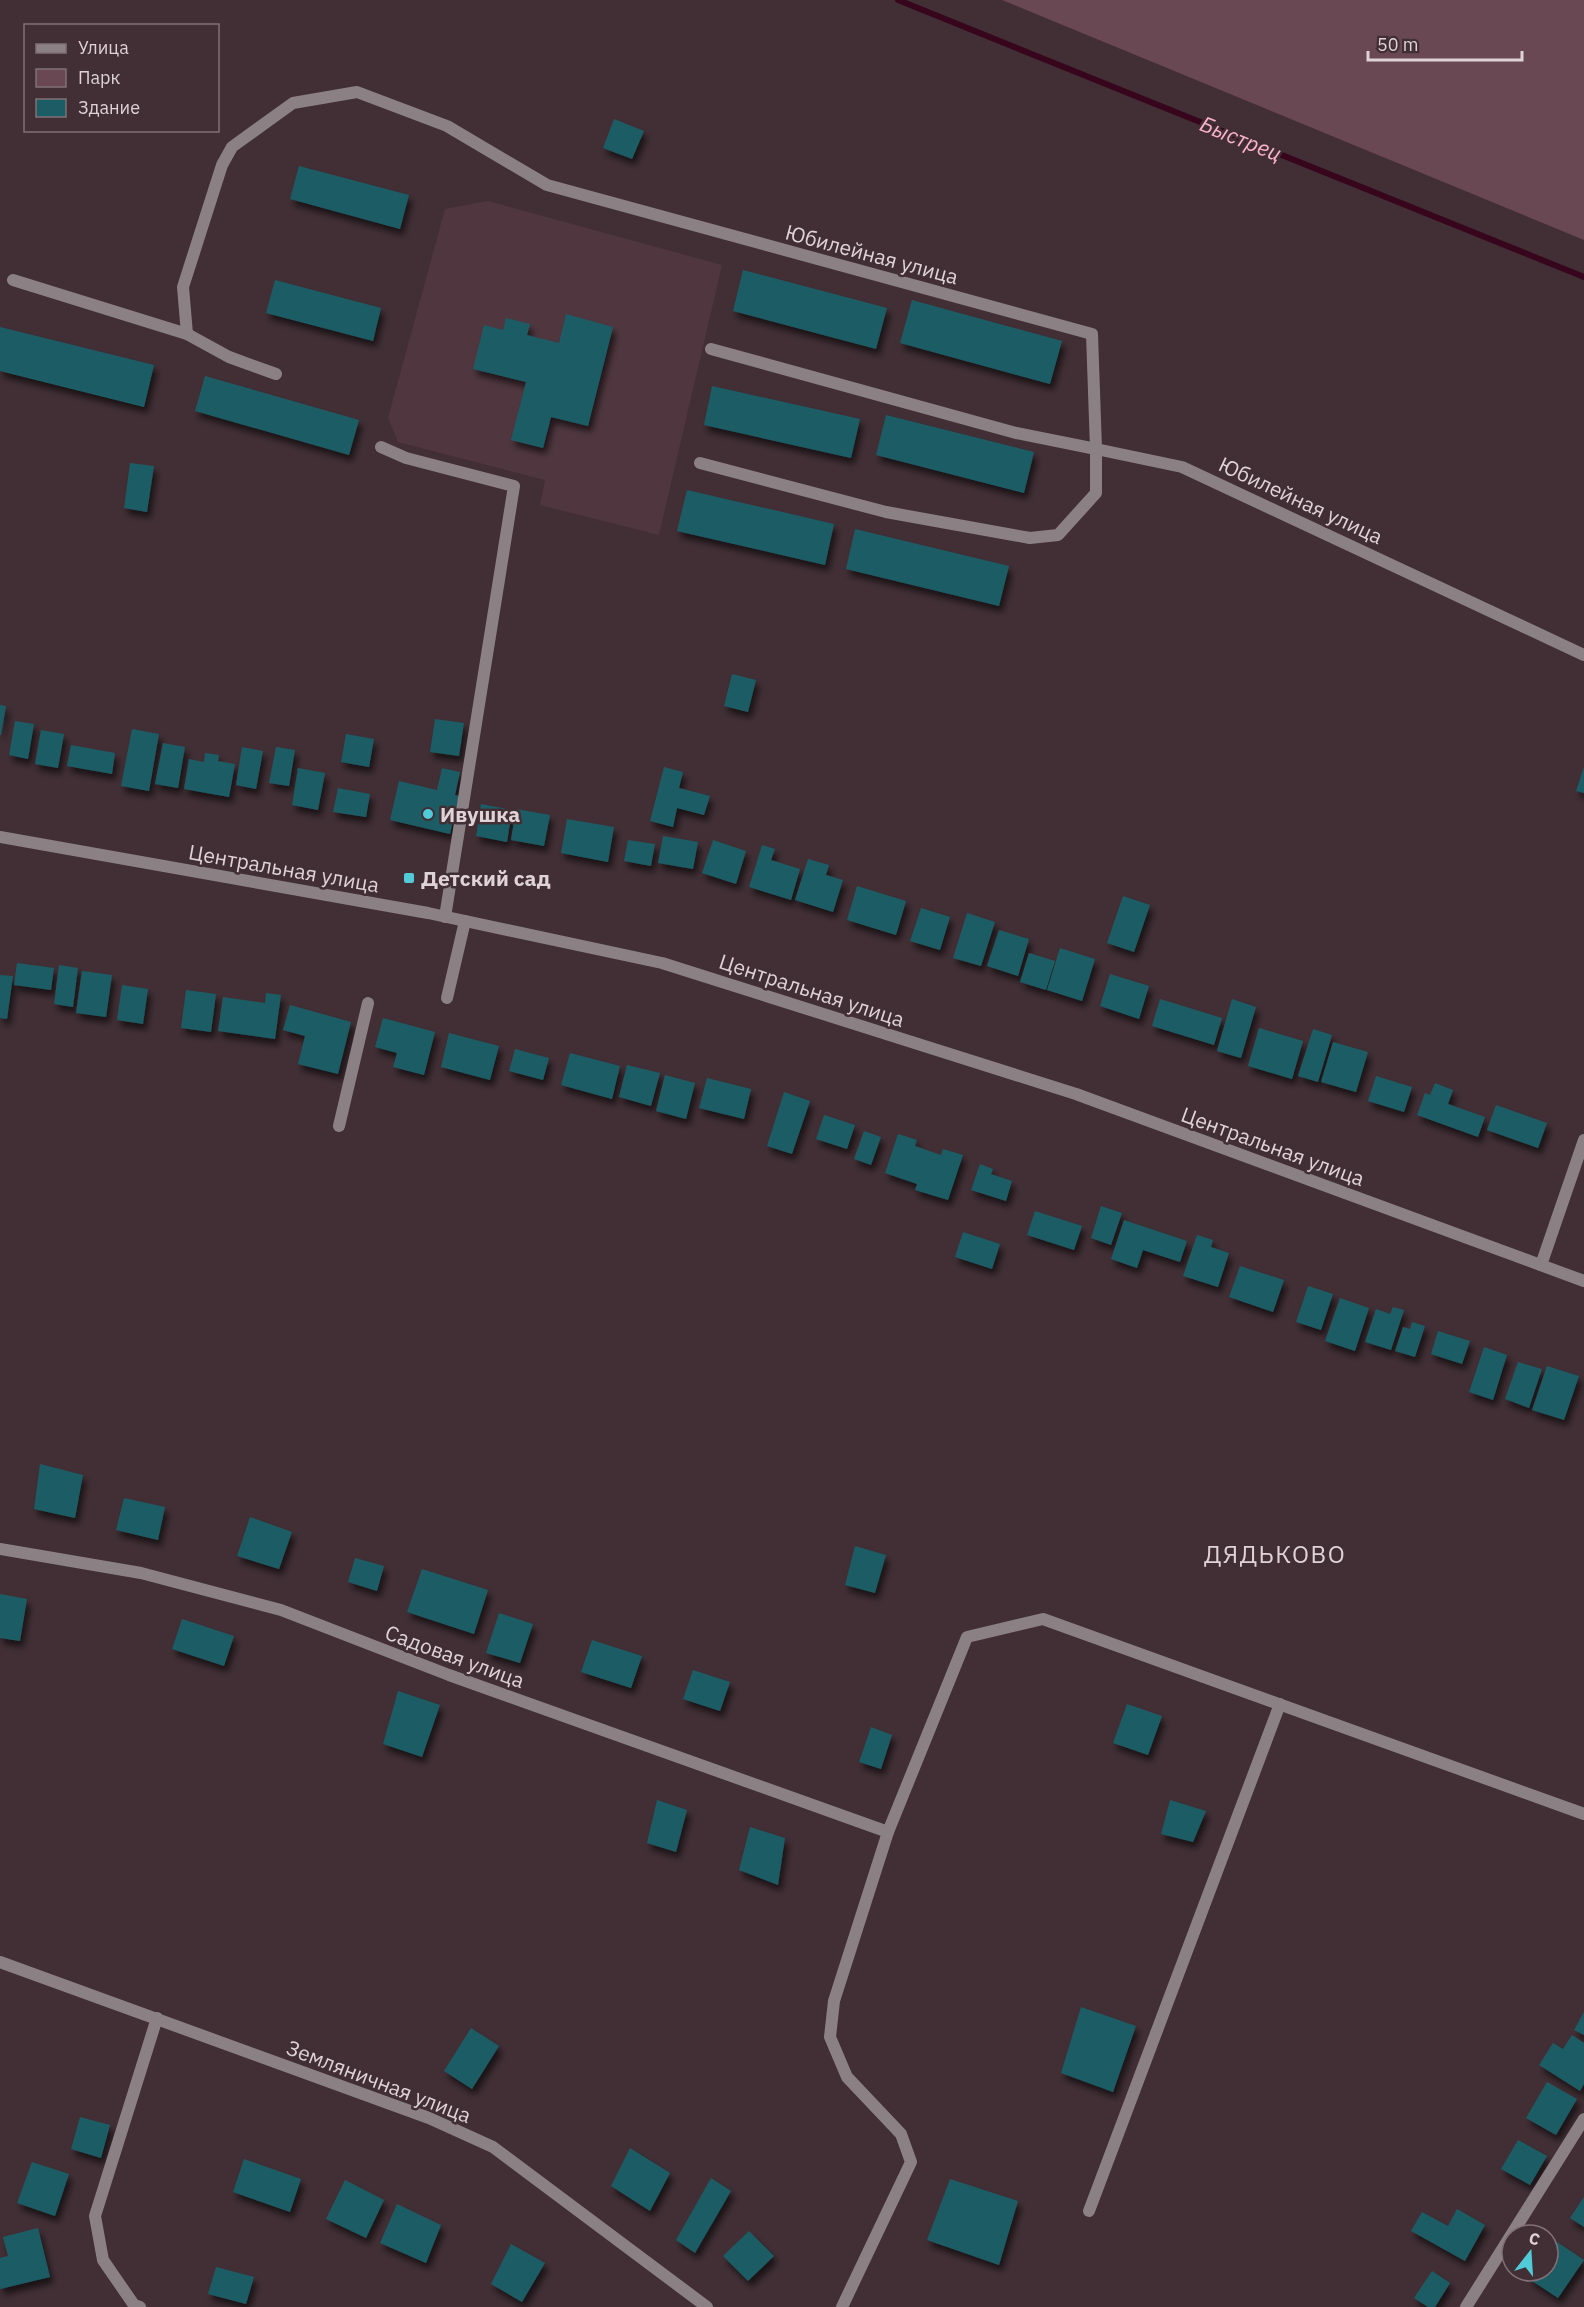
<svg xmlns="http://www.w3.org/2000/svg" width="1584" height="2307" viewBox="0 0 1584 2307" font-family="'IBM Plex Sans',sans-serif">
  <defs>
    <filter id="shadow"><feDropShadow dx="3.5" dy="6" stdDeviation="3" flood-color="#0009"/></filter>
  </defs>
  <rect width="100%" height="100%" fill="#412f35"/>
  <polygon fill="#50373f" points="488,201 722,265 659,535 540,505 545,480 398,442 388,418 445,209"/>
  <polygon fill="#694853" points="1002,0 1584,0 1584,240"/>
  <g fill="none" stroke-linecap="round" stroke-linejoin="round">
    <polyline stroke="#37051c" stroke-width="6" points="898,0 1584,277"/>
  </g>
  <g fill="#1c5d65" filter="url(#shadow)">
    <polygon points="614,119 644,131 632,159 603,148"/>
    <polygon points="299,166 409,195 400,229 290,199"/>
    <polygon points="743,270 887,308 876,349 733,311"/>
    <polygon points="275,280 381,308 373,341 266,313"/>
    <polygon points="912,300 1062,341 1050,384 900,343"/>
    <polygon points="566,314 613,327 588,426 551,417 543,448 511,440 526,382 473,369 484,325 503,330 506,318 530,324 527,335 559,343"/>
    <polygon points="0,327 154,365 144,407 0,371"/>
    <polygon points="205,376 359,420 349,455 195,411"/>
    <polygon points="712,386 860,419 851,458 704,425"/>
    <polygon points="886,415 1034,452 1024,493 876,455"/>
    <polygon points="130,463 154,466 147,512 124,508"/>
    <polygon points="687,490 834,524 825,565 677,531"/>
    <polygon points="855,529 1009,566 999,606 846,569"/>
    <polygon points="732,674 756,680 748,712 724,706"/>
    <polygon points="0,705 6,706 1,735 0,735"/>
    <polygon points="435,719 464,723 459,756 430,752"/>
    <polygon points="15,721 34,724 28,759 9,755"/>
    <polygon points="132,729 159,734 149,791 121,786"/>
    <polygon points="41,730 64,734 58,768 35,764"/>
    <polygon points="346,734 374,739 369,767 341,762"/>
    <polygon points="163,743 185,747 178,788 155,784"/>
    <polygon points="71,745 115,753 112,774 67,766"/>
    <polygon points="242,747 263,751 256,789 236,785"/>
    <polygon points="276,747 295,750 289,786 269,783"/>
    <polygon points="205,753 219,755 218,761 235,764 229,797 184,789 189,759 204,762"/>
    <polygon points="664,767 683,772 679,788 710,796 704,815 677,808 673,827 650,821"/>
    <polygon points="1584,767 1584,793 1576,791"/>
    <polygon points="298,768 325,773 318,810 292,805"/>
    <polygon points="442,768 460,772 455,795 459,796 450,834 390,820 399,781 437,790"/>
    <polygon points="338,788 370,794 366,817 333,812"/>
    <polygon points="481,804 512,810 507,842 476,836"/>
    <polygon points="516,809 550,815 544,846 511,840"/>
    <polygon points="567,819 614,827 608,862 561,853"/>
    <polygon points="663,836 698,842 693,869 658,863"/>
    <polygon points="628,840 655,844 651,866 624,861"/>
    <polygon points="713,840 746,851 736,884 702,873"/>
    <polygon points="762,845 775,849 771,860 800,869 791,900 749,887"/>
    <polygon points="808,859 829,865 826,875 843,880 833,912 795,900"/>
    <polygon points="857,886 906,901 896,935 847,920"/>
    <polygon points="1123,896 1150,905 1134,952 1107,943"/>
    <polygon points="921,908 950,917 940,950 910,941"/>
    <polygon points="967,913 995,922 981,966 953,958"/>
    <polygon points="999,930 1029,939 1018,976 987,966"/>
    <polygon points="1060,948 1095,959 1082,1001 1047,990"/>
    <polygon points="1029,953 1055,961 1046,990 1020,982"/>
    <polygon points="17,963 54,968 51,990 14,985"/>
    <polygon points="59,965 78,968 73,1007 54,1004"/>
    <polygon points="82,971 112,975 106,1017 76,1013"/>
    <polygon points="1110,974 1149,986 1139,1019 1100,1006"/>
    <polygon points="0,975 13,976 7,1019 0,1018"/>
    <polygon points="122,985 148,989 143,1024 117,1020"/>
    <polygon points="186,990 216,994 211,1032 181,1028"/>
    <polygon points="266,993 281,995 275,1039 218,1031 223,997 265,1003"/>
    <polygon points="1160,999 1222,1018 1214,1045 1152,1026"/>
    <polygon points="1232,999 1256,1007 1241,1058 1217,1051"/>
    <polygon points="290,1005 351,1022 338,1074 298,1064 305,1036 283,1030"/>
    <polygon points="383,1018 435,1032 424,1075 393,1067 397,1053 375,1047"/>
    <polygon points="1259,1028 1303,1041 1292,1079 1248,1066"/>
    <polygon points="1313,1029 1332,1035 1318,1082 1298,1076"/>
    <polygon points="449,1033 499,1046 490,1080 441,1067"/>
    <polygon points="1333,1042 1368,1052 1356,1092 1321,1082"/>
    <polygon points="515,1049 549,1058 543,1080 509,1071"/>
    <polygon points="570,1053 620,1066 612,1099 561,1085"/>
    <polygon points="627,1065 660,1073 651,1106 619,1097"/>
    <polygon points="665,1075 695,1083 686,1119 656,1111"/>
    <polygon points="1376,1076 1412,1087 1404,1112 1368,1101"/>
    <polygon points="707,1078 751,1089 744,1119 699,1108"/>
    <polygon points="1435,1083 1453,1090 1448,1104 1485,1117 1478,1137 1417,1115 1425,1093 1430,1095"/>
    <polygon points="784,1092 810,1101 792,1154 767,1146"/>
    <polygon points="1496,1105 1547,1123 1538,1148 1487,1130"/>
    <polygon points="824,1115 855,1125 847,1149 816,1139"/>
    <polygon points="864,1131 881,1137 871,1165 854,1159"/>
    <polygon points="898,1134 917,1140 915,1146 941,1155 943,1149 963,1155 948,1200 915,1190 917,1184 885,1173"/>
    <polygon points="980,1164 993,1169 991,1174 1012,1181 1006,1201 971,1190"/>
    <polygon points="1101,1206 1122,1213 1111,1245 1091,1238"/>
    <polygon points="1035,1211 1082,1226 1074,1250 1027,1235"/>
    <polygon points="1124,1220 1187,1241 1180,1262 1143,1250 1137,1268 1111,1259"/>
    <polygon points="963,1232 1000,1244 992,1269 955,1257"/>
    <polygon points="1197,1235 1213,1240 1211,1247 1229,1253 1218,1287 1183,1276"/>
    <polygon points="1240,1266 1284,1280 1273,1312 1229,1297"/>
    <polygon points="1308,1286 1333,1294 1321,1330 1296,1322"/>
    <polygon points="1340,1298 1369,1308 1355,1351 1325,1341"/>
    <polygon points="1393,1307 1404,1310 1391,1350 1365,1342 1376,1309 1390,1314"/>
    <polygon points="1412,1322 1425,1326 1415,1357 1395,1351 1403,1327 1410,1329"/>
    <polygon points="1438,1331 1470,1341 1462,1364 1431,1354"/>
    <polygon points="1484,1347 1507,1355 1493,1400 1469,1392"/>
    <polygon points="1518,1362 1542,1369 1529,1408 1505,1399"/>
    <polygon points="1547,1366 1579,1376 1564,1420 1532,1410"/>
    <polygon points="40,1464 83,1475 75,1518 34,1509"/>
    <polygon points="124,1498 165,1507 158,1540 116,1530"/>
    <polygon points="250,1517 292,1532 279,1569 237,1556"/>
    <polygon points="855,1546 886,1555 875,1593 845,1585"/>
    <polygon points="355,1558 384,1566 377,1591 348,1582"/>
    <polygon points="422,1569 488,1590 474,1634 407,1612"/>
    <polygon points="0,1594 27,1599 20,1641 0,1638"/>
    <polygon points="499,1613 533,1624 520,1663 486,1653"/>
    <polygon points="182,1619 234,1636 224,1666 172,1649"/>
    <polygon points="592,1640 642,1656 631,1688 581,1672"/>
    <polygon points="693,1670 730,1682 720,1711 683,1699"/>
    <polygon points="398,1691 440,1705 422,1757 383,1744"/>
    <polygon points="1127,1704 1162,1716 1148,1755 1113,1743"/>
    <polygon points="871,1727 892,1735 881,1769 859,1762"/>
    <polygon points="657,1800 687,1810 676,1852 647,1843"/>
    <polygon points="1170,1800 1206,1811 1193,1842 1161,1834"/>
    <polygon points="750,1827 785,1838 778,1885 739,1870"/>
    <polygon points="1081,2007 1136,2026 1113,2092 1061,2073"/>
    <polygon points="1584,2012 1584,2035 1574,2030"/>
    <polygon points="471,2028 499,2046 472,2089 444,2071"/>
    <polygon points="1572,2035 1584,2043 1584,2084 1580,2091 1539,2065 1553,2043 1563,2049"/>
    <polygon points="1547,2082 1577,2099 1556,2135 1526,2118"/>
    <polygon points="80,2117 110,2125 101,2158 71,2149"/>
    <polygon points="1518,2140 1547,2156 1530,2185 1501,2169"/>
    <polygon points="630,2148 670,2173 650,2211 611,2186"/>
    <polygon points="244,2159 301,2179 290,2212 233,2192"/>
    <polygon points="32,2162 69,2174 55,2216 17,2203"/>
    <polygon points="711,2178 731,2191 695,2253 676,2240"/>
    <polygon points="950,2179 1018,2201 999,2265 927,2240"/>
    <polygon points="345,2180 384,2200 366,2238 326,2219"/>
    <polygon points="1584,2197 1584,2227 1570,2218"/>
    <polygon points="397,2204 441,2225 426,2263 380,2243"/>
    <polygon points="1457,2209 1485,2225 1465,2261 1411,2231 1422,2212 1448,2226"/>
    <polygon points="38,2228 50,2277 0,2289 0,2258 8,2256 3,2237"/>
    <polygon points="749,2231 774,2256 748,2281 723,2256"/>
    <polygon points="1554,2240 1584,2260 1558,2298 1529,2279 1534,2271 1548,2271 1548,2249"/>
    <polygon points="511,2244 545,2263 522,2302 491,2284"/>
    <polygon points="216,2267 254,2277 246,2304 208,2294"/>
    <polygon points="1432,2271 1450,2283 1435,2307 1428,2307 1414,2298"/>
  </g>
  <g fill="none" stroke-linecap="round" stroke-linejoin="round">
    <g stroke="#8b8184" stroke-width="12">
      <polyline points="700,463 886,512 1030,538 1058,535 1096,493 1096,449 1016,433 711,349"/>
      <polyline points="447,998 465,921"/>
      <polyline points="339,1126 368,1003"/>
    </g>
    <g stroke="#8b8184" stroke-width="12">
      <polyline points="13,280 187,334 229,357 276,374"/>
      <polyline points="187,334 183,287 222,165 232,147 293,103 357,92 447,126 547,185 1092,334 1096,449 1182,467 1584,655"/>
      <polyline points="381,447 406,458 514,486 445,917"/>
      <polyline points="1541,1265 1584,1140"/>
      <polyline points="0,1549 141,1573 281,1610 449,1675 888,1832"/>
      <polyline points="0,1962 429,2118 493,2147 707,2307"/>
      <polyline points="1089,2211 1280,1704"/>
      <polyline points="140,2307 134,2305 103,2260 95,2216 157,2018"/>
      <polyline points="842,2307 911,2162 901,2134 847,2077 830,2037 834,2001 888,1832 967,1637 1043,1619 1584,1814"/>
      <polyline points="1466,2307 1584,2119"/>
    </g>
    <polyline stroke="#8b8184" stroke-width="12" points="0,837 428,913 662,963 1076,1094 1584,1281"/>
  </g>
  <g fill="#52cbd9" stroke="#412f35" stroke-width="2">
    <circle cx="428" cy="814" r="6"/>
    <rect x="403" y="872" width="12" height="12" rx="3"/>
  </g>
  <g text-anchor="middle" dominant-baseline="central" stroke-width="5" stroke-linejoin="round" paint-order="stroke">
    <g font-size="21" fill="#dfd3d7" stroke="#412f35">
      <text transform="translate(872 254) rotate(15)">Юбилейная улица</text>
      <text transform="translate(1301 500) rotate(25)">Юбилейная улица</text>
      <text transform="translate(284 868) rotate(10)">Центральная улица</text>
      <text transform="translate(812 990) rotate(18)">Центральная улица</text>
      <text transform="translate(1273 1146) rotate(20)">Центральная улица</text>
      <text transform="translate(455 1656) rotate(20)">Садовая улица</text>
      <text transform="translate(379 2081) rotate(21)">Земляничная улица</text>
    </g>
    <g font-size="21" font-weight="bold" fill="#dfd3d7" stroke="#412f35" text-anchor="start">
      <text x="440" y="814">Ивушка</text>
      <text x="421" y="878">Детский сад</text>
    </g>
    <g font-size="22" font-style="italic" fill="#fbb3cb" stroke="#412f35">
      <text transform="translate(1241 138) rotate(22)">Быстрец</text>
    </g>
    <g font-size="24" letter-spacing="1.5" fill="#dfd3d7" stroke="#412f35">
      <text x="1275" y="1554">ДЯДЬКОВО</text>
    </g>
  </g>
  <rect x="24" y="24" width="195" height="108" fill="#412f35" stroke="#807176" stroke-width="1.5"/>
  <rect x="36" y="44" width="30" height="9" fill="#8b8184" stroke="#807176" stroke-width="1.5"/>
  <text x="78" y="54" font-size="18" fill="#dfd3d7">Улица</text>
  <rect x="36" y="69" width="30" height="18" fill="#694853" stroke="#807176" stroke-width="1.5"/>
  <text x="78" y="84" font-size="18" fill="#dfd3d7">Парк</text>
  <rect x="36" y="99" width="30" height="18" fill="#1c5d65" stroke="#807176" stroke-width="1.5"/>
  <text x="78" y="114" font-size="18" fill="#dfd3d7">Здание</text>
  <g transform="translate(1530 2253) rotate(17)"><circle r="28" fill="#412f35" stroke="#807176" stroke-width="1.5"/>
  <path d="M0-4.5L10 22L0 15L-10 22Z" fill="#52cbd9"/>
  <text y="-9" font-size="16" font-weight="bold" text-anchor="middle" fill="#dfd3d7">С</text>
  </g>
  <path d="M1368 51v9h154v-9" fill="none" stroke="#dfd3d7" stroke-width="3"/>
  <text x="1377" y="51" font-size="18" fill="#dfd3d7" stroke="#412f35" stroke-width="4.5" paint-order="stroke">50 m</text>
</svg>
